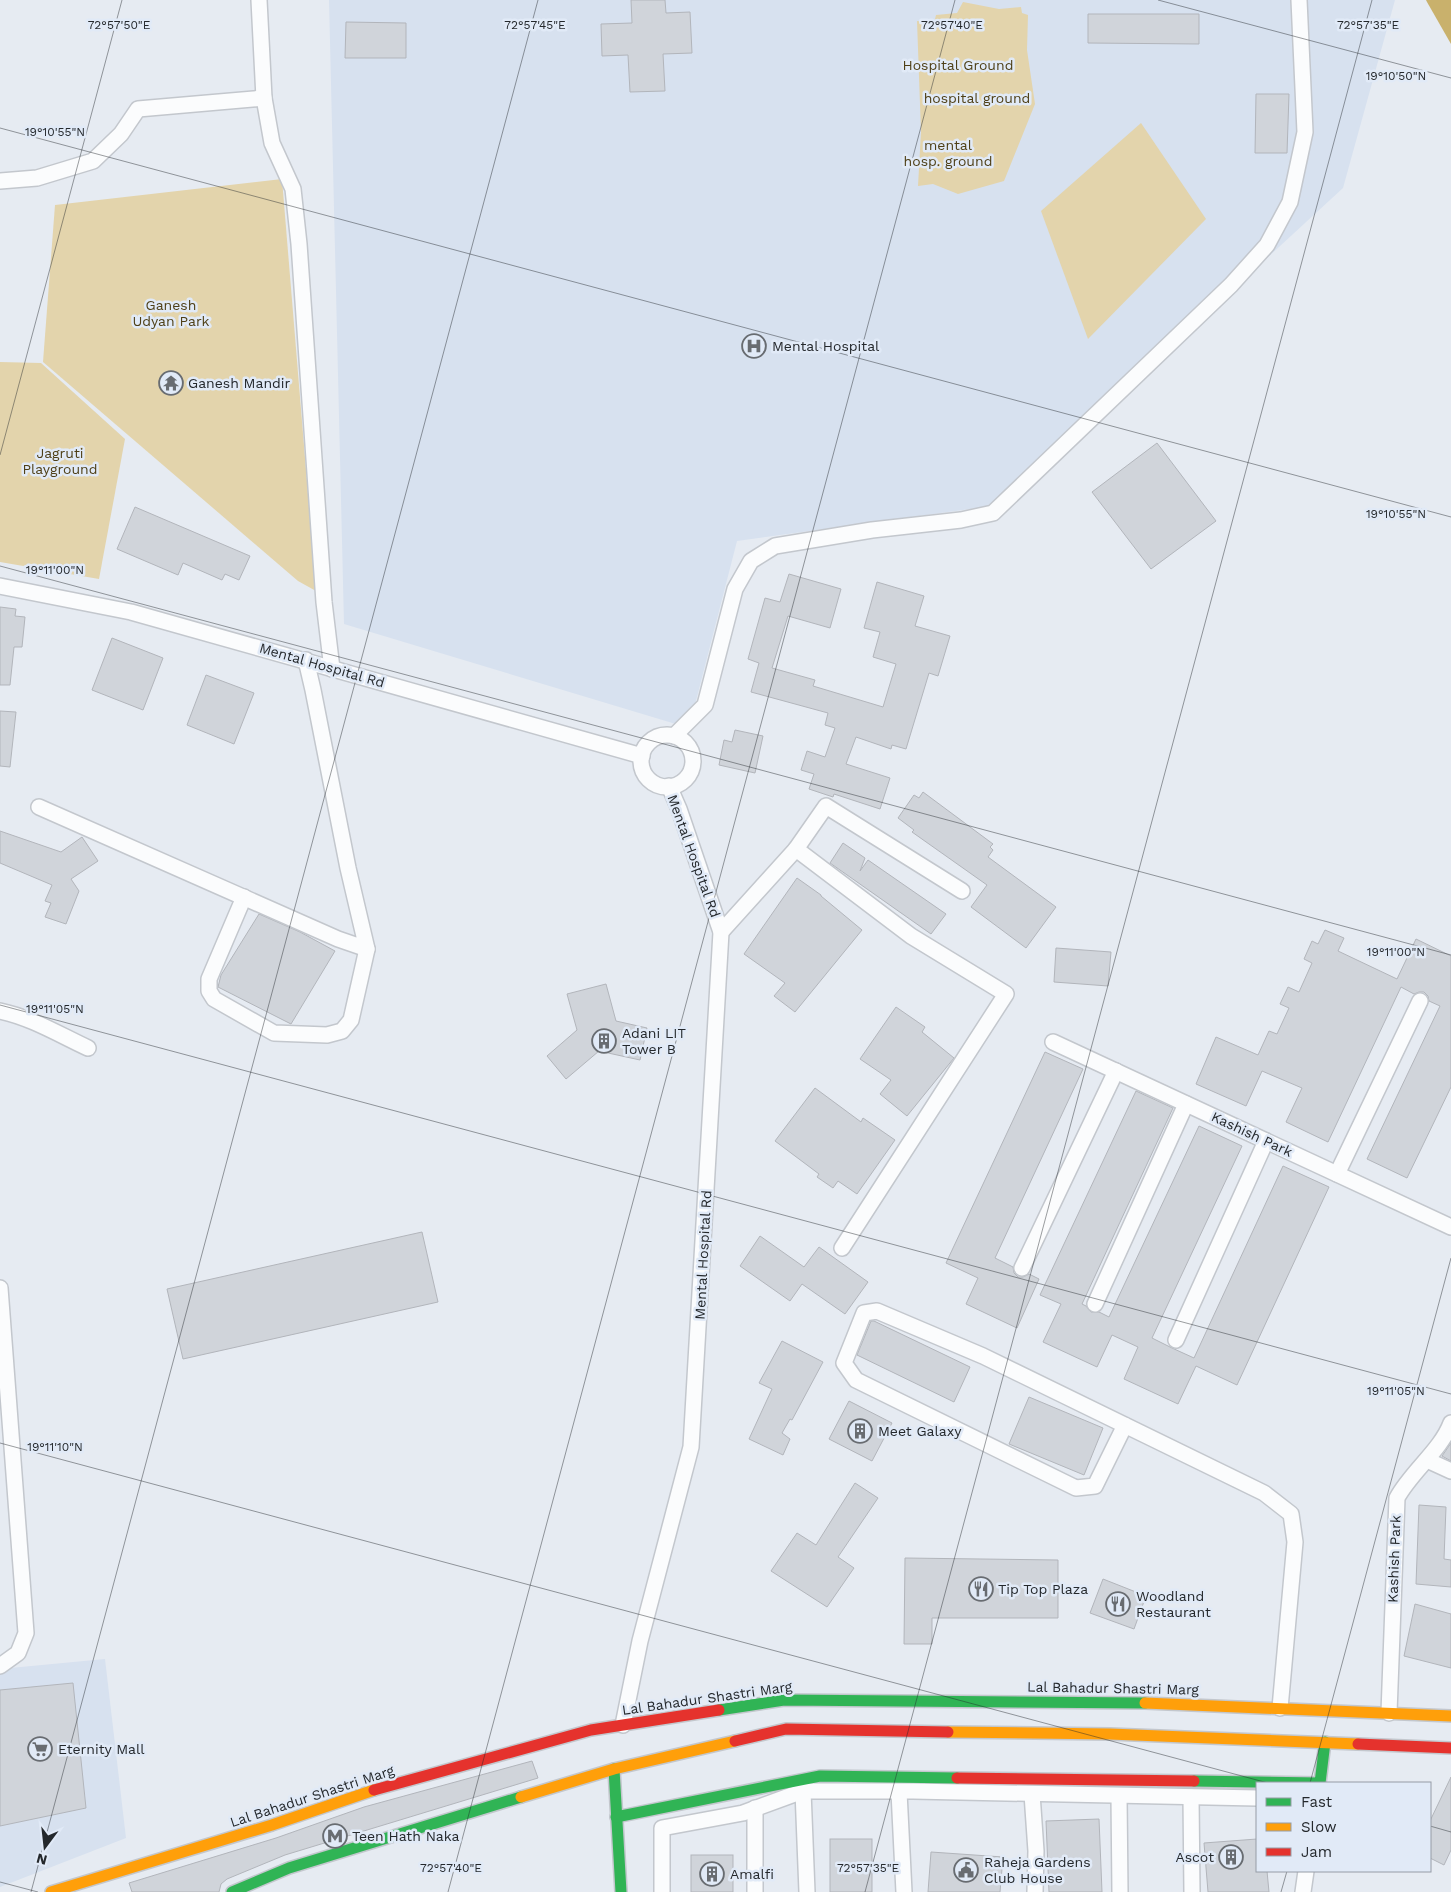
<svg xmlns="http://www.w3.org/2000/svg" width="1451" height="1892" viewBox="0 0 1451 1892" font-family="'Work Sans',sans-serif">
  <rect width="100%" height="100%" fill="#e6ebf2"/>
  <g fill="#d7e1ef">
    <polygon points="329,0 1395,0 1343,188 999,505 737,541 689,728 344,624"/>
    <polygon points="105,1659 126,1838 0,1887 0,1669"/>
  </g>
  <g fill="#e3d4ac">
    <polygon points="963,2 999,9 1021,7 1022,13 1028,15 1027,50 1035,104 1004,181 958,194 933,184 918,186 921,132 917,21 934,23 936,15 957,13"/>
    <polygon points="1141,123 1206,219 1088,339 1041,211"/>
    <polygon points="282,179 316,591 298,581 43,362 55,205"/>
    <polygon points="0,362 41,363 125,439 99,579 0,562"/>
  </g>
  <polygon fill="#c9b16c" points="1426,0 1451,0 1451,44 1427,2"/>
  <g fill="#d0d4da" stroke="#b2b5bb">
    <polygon points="631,0 665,0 666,13 690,12 692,53 663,54 665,91 630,92 628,55 602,56 601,24 632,23"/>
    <polygon points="1088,14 1199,14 1199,44 1088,43"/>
    <polygon points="346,22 406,23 406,58 345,58"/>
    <polygon points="1256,94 1289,94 1287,153 1255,153"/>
    <polygon points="1157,443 1216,521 1151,569 1092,492"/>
    <polygon points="135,507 250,556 239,580 225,574 222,580 183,563 178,575 117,549"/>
    <polygon points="789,574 841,589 830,628 788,616 772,668 815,680 813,686 883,707 896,664 873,657 880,632 864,628 877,582 924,596 915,626 950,636 938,676 929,673 906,749 892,745 891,749 856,737 846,764 890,778 880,809 834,794 833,797 809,789 814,774 801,770 807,751 825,757 835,728 825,725 828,713 751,692 759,663 748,659 765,598 780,602"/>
    <polygon points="0,607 16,609 15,616 25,617 22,647 14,647 10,685 0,685"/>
    <polygon points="112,638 163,658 143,710 92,690"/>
    <polygon points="206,675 254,693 234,744 187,725"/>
    <polygon points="0,711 16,712 10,767 0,766"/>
    <polygon points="735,730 763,736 755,773 719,765 724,740 732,742"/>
    <polygon points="923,792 993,844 990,847 993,850 988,857 1056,907 1026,948 971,907 987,885 912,832 914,830 898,818 914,795 919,798"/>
    <polygon points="0,831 61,852 82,837 98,861 71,879 79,891 66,924 45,917 51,903 45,901 52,885 0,863"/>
    <polygon points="843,843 865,858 860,871 868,860 946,914 931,934 830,863"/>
    <polygon points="797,878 821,895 821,896 862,930 795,1012 774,996 785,983 744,954"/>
    <polygon points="259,914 300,932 335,951 291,1024 218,987 221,975"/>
    <polygon points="1325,930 1344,938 1338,951 1397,979 1416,939 1451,956 1451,1087 1407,1178 1367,1159 1440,1006 1429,1001 1428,996 1424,992 1419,992 1414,994 1401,987 1328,1142 1286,1122 1302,1088 1262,1071 1246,1106 1196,1084 1216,1037 1258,1055 1269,1031 1277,1034 1289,1008 1280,1004 1288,987 1299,992 1312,963 1304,959 1312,941 1318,944"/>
    <polygon points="1056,948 1111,952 1108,986 1054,982"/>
    <polygon points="606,984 616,1021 647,1028 640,1060 599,1051 566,1079 547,1056 577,1030 567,994"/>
    <polygon points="896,1007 925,1027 922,1032 954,1058 907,1116 880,1094 891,1080 860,1059"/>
    <polygon points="1045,1052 1083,1069 995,1258 1013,1267 1014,1273 1018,1277 1023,1277 1029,1274 1039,1279 1017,1328 966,1304 978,1278 946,1263"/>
    <polygon points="815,1088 861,1122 863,1118 895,1140 857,1194 838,1181 833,1188 817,1177 819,1174 775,1141"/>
    <polygon points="1136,1091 1173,1108 1082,1304 1086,1306 1091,1312 1099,1312 1109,1317 1199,1126 1242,1146 1152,1338 1172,1348 1194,1358 1283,1166 1329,1187 1237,1385 1196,1366 1178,1404 1124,1379 1138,1347 1112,1335 1097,1367 1043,1342 1061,1304 1040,1295"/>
    <polygon points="422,1232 438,1302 183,1359 167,1289"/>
    <polygon points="760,1236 804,1267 819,1247 868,1282 845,1314 802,1284 790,1301 740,1266"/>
    <polygon points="871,1321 874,1321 970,1367 954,1402 857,1355"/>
    <polygon points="782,1341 823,1362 792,1420 790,1419 782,1433 790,1439 783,1455 749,1439 772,1389 759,1383"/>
    <polygon points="1029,1397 1103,1428 1084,1475 1009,1444"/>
    <polygon points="849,1401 892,1423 872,1461 829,1439"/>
    <polygon points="1451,1443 1451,1461 1442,1456"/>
    <polygon points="855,1483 878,1498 838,1557 854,1568 827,1607 771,1571 797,1533 816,1545"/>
    <polygon points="1419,1505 1446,1507 1444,1559 1451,1560 1451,1587 1416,1584"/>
    <polygon points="905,1558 1058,1560 1058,1618 932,1618 932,1644 904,1644"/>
    <polygon points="1103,1579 1146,1596 1134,1629 1090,1613"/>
    <polygon points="1415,1604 1451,1614 1451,1668 1404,1656"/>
    <polygon points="73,1683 86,1808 0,1826 0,1690"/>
    <polygon points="532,1761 538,1778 285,1855 227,1879 221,1884 219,1892 132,1892 129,1883 276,1838 364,1807"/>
    <polygon points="1451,1777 1451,1850 1444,1865 1430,1858 1430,1821"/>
    <polygon points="1099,1819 1102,1892 1049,1892 1046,1821"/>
    <rect x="830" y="1839" width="42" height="53"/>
    <polygon points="1257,1839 1257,1871 1267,1871 1269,1892 1208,1892 1204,1843"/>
    <polygon points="931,1852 1003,1857 1000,1892 928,1892"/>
    <rect x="691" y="1855" width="42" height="37"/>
  </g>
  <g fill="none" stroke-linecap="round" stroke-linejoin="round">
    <g stroke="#c3c7cd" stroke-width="18">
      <g id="street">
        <polyline points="259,0 264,98 272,143 293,189 299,244 324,602 332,669"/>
        <polyline points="0,181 37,178 93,161 121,134 138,109 264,98"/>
        <polyline points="0,586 131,612 642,756"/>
        <circle cx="667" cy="761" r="26"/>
        <polyline points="674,736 705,705 735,589 751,561 775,546 872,530 961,520 993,513 1231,285 1267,245 1290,202 1305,132 1299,0"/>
        <polyline points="39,807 338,939 367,949 348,868 313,690 306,660"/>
        <polyline points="796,849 826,806 962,891"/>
        <polyline points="244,897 209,979 209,991 214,999 274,1033 327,1035 342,1031 351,1020 367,949"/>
        <polyline points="721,932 796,849 911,936 1006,994 842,1248"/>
        <path d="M0 1011C30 1017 60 1035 88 1048"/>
        <polyline points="1053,1042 1451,1227"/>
        <polyline points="1337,1174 1420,1001"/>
        <polyline points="1022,1268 1116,1071"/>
        <polyline points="0,1288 26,1633 18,1653 0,1666"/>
        <polyline points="1095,1304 1186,1104"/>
        <polyline points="1176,1340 1266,1141"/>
        <polyline points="1125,1425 1095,1486 1076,1488 856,1380 844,1363 864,1313 877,1311 983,1356 1264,1493 1291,1514 1295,1542 1280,1708"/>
        <polyline points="1427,1460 1451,1471"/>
        <path d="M1389 1713 1397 1498C1411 1472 1441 1450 1451 1423"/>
        <polyline points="623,1725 640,1641 691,1447 721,932 679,809 669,786"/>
        <polyline points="803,1791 807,1892"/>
        <polyline points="899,1792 904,1892"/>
        <polyline points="1032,1794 1036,1851 1035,1892"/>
        <polyline points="1119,1796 1120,1892"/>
        <polyline points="1191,1797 1192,1892"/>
        <polyline points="755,1808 755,1892"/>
        <polyline points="662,1892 662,1828 743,1813 803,1791 913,1791 1257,1798"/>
        <polyline points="1303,1892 1306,1871"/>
      </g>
    </g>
    <g stroke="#c3c7cd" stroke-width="14">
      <g id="fast">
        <polyline points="719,1710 784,1700 1145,1703"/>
        <polyline points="614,1769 621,1892"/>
        <polyline points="1194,1781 1320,1783 1325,1742"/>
        <polyline points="616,1817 820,1776 957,1778"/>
        <polyline points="232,1892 289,1868 521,1797"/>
      </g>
    </g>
    <g stroke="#c3c7cd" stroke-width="14">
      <g id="slow">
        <polyline points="1145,1703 1451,1716"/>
        <polyline points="948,1732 1110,1734 1358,1744"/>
        <polyline points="521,1797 614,1769 735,1741"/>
        <polyline points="51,1892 272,1825 374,1790"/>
      </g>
    </g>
    <g stroke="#c3c7cd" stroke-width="14">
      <g id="jam">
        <polyline points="735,1741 786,1729 948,1732"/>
        <polyline points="1358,1744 1451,1748"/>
        <polyline points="957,1778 1194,1781"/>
        <polyline points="374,1790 591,1730 719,1710"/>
      </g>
    </g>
    <use href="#street" stroke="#fbfcfd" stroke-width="15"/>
    <use href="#fast" stroke="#30b455" stroke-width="11"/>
    <use href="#slow" stroke="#ff9f0a" stroke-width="11"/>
    <use href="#jam" stroke="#e5322d" stroke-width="11"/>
  </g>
  <path fill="none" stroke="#24282c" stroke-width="1" stroke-opacity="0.45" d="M1158 0 1451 78M0 128 1451 517M0 455 122 0M0 566 1451 955M0 1005 1451 1394M0 1443 1268 1783M1310 1783 1451 1258M1430 1826 1451 1832M0 1882 38 1892M31 1892 538 0M448 1892 955 0M865 1892 1372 0M1281 1892 1287 1871"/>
  <defs>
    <g id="hospital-ring" transform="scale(1.25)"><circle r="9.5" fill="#e1eaf7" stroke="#686c71" stroke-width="1.5"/><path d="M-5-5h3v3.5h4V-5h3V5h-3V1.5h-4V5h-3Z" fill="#686c71"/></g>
    <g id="temple-ring" transform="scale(1.25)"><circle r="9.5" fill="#e1eaf7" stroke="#686c71" stroke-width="1.5"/><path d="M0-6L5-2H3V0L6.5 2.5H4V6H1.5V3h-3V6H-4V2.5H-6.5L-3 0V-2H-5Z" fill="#686c71"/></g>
    <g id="building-ring" transform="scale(1.25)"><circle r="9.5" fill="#e1eaf7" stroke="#686c71" stroke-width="1.5"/><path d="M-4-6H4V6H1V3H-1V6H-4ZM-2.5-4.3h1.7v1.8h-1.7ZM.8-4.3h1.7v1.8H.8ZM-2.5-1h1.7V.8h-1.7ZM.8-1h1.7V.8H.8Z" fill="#686c71"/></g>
    <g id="restaurant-ring" transform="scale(1.25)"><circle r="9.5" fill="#e1eaf7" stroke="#686c71" stroke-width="1.5"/><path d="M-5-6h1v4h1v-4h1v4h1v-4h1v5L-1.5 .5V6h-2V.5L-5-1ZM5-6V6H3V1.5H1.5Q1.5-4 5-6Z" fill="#686c71"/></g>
    <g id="supermarket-ring" transform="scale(1.25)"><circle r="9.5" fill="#e1eaf7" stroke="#686c71" stroke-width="1.5"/><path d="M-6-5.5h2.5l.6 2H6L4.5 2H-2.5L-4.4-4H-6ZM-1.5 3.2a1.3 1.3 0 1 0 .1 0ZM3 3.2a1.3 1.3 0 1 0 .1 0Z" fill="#686c71"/></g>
    <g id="metro-ring" transform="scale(1.25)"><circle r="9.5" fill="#e1eaf7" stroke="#686c71" stroke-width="1.5"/><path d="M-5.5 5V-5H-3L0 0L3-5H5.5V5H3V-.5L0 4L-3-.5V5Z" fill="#686c71"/></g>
    <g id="civic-ring" transform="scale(1.25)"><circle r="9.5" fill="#e1eaf7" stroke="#686c71" stroke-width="1.5"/><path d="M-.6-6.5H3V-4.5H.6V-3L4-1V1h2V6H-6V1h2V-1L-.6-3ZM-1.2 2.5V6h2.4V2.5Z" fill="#686c71"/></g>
  </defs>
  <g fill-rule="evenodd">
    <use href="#hospital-ring" x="754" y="346"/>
    <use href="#temple-ring" x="171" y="383"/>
    <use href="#building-ring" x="604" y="1041"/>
    <use href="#building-ring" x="860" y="1431"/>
    <use href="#restaurant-ring" x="981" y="1589"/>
    <use href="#restaurant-ring" x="1118" y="1604"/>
    <use href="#supermarket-ring" x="40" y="1749"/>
    <use href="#metro-ring" x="335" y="1836"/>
    <use href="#building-ring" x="1231" y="1857"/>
    <use href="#civic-ring" x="966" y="1870"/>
    <use href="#building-ring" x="712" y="1874"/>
  </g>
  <g text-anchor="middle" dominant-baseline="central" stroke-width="5" stroke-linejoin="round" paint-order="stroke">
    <g font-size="14" fill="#4e3f16" stroke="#e1eaf7">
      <text x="958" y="65">Hospital Ground</text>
      <text x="977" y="98">hospital ground</text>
      <text x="948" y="145">mental<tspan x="948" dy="16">hosp. ground</tspan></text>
      <text x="171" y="305">Ganesh<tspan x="171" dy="16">Udyan Park</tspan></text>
      <text x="60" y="453">Jagruti<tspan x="60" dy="16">Playground</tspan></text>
    </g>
    <g font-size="14" fill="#24282c" stroke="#e1eaf7" text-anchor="start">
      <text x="772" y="346">Mental Hospital</text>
      <text x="188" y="383">Ganesh Mandir</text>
      <text x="622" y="1033">Adani LIT<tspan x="622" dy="16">Tower B</tspan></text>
      <text x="878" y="1431">Meet Galaxy</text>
      <text x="998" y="1589">Tip Top Plaza</text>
      <text x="1136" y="1596">Woodland<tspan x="1136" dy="16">Restaurant</tspan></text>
      <text x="58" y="1749">Eternity Mall</text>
      <text x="352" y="1836">Teen Hath Naka</text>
      <text x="1214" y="1857" text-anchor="end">Ascot</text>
      <text x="984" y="1862">Raheja Gardens<tspan x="984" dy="16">Club House</tspan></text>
      <text x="730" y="1874">Amalfi</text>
    </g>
    <g font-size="14" fill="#24282c" stroke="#e1eaf7">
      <text transform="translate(322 665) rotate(16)">Mental Hospital Rd</text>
      <text transform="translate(694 856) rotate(70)">Mental Hospital Rd</text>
      <text transform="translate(1252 1134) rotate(25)">Kashish Park</text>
      <text transform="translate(703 1255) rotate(-87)">Mental Hospital Rd</text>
      <text transform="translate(1394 1559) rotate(-88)">Kashish Park</text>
      <text transform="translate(1113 1688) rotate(1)">Lal Bahadur Shastri Marg</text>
      <text transform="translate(707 1698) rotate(-8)">Lal Bahadur Shastri Marg</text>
      <text transform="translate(312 1796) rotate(-18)">Lal Bahadur Shastri Marg</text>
    </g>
  </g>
  <g font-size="12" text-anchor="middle" fill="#24282c" stroke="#e1eaf7" stroke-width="5" stroke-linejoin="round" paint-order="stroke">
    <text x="119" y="29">72°57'50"E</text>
    <text x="535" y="29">72°57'45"E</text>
    <text x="952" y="29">72°57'40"E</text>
    <text x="1368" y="29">72°57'35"E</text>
    <text x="1396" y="80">19°10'50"N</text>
    <text x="55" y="136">19°10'55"N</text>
    <text x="1396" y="518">19°10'55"N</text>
    <text x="55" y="574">19°11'00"N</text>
    <text x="1396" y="956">19°11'00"N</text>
    <text x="55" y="1013">19°11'05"N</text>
    <text x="1396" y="1395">19°11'05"N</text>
    <text x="55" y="1451">19°11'10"N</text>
    <text x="451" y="1872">72°57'40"E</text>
    <text x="868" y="1872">72°57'35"E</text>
  </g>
  <rect x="1256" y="1782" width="175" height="90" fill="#e1eaf7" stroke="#959ca6"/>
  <rect x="1266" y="1798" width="25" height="8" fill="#30b455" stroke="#959ca6"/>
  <text x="1301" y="1807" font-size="15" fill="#24282c">Fast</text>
  <rect x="1266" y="1823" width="25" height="8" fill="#ff9f0a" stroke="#959ca6"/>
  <text x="1301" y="1832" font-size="15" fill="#24282c">Slow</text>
  <rect x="1266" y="1848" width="25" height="8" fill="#e5322d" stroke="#959ca6"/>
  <text x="1301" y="1857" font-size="15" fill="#24282c">Jam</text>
  <g transform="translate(45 1847) rotate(195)" stroke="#e1eaf7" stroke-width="4" paint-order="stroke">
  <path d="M0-4L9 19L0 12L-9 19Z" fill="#24282c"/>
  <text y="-8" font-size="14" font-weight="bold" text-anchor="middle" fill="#24282c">N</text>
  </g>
</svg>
